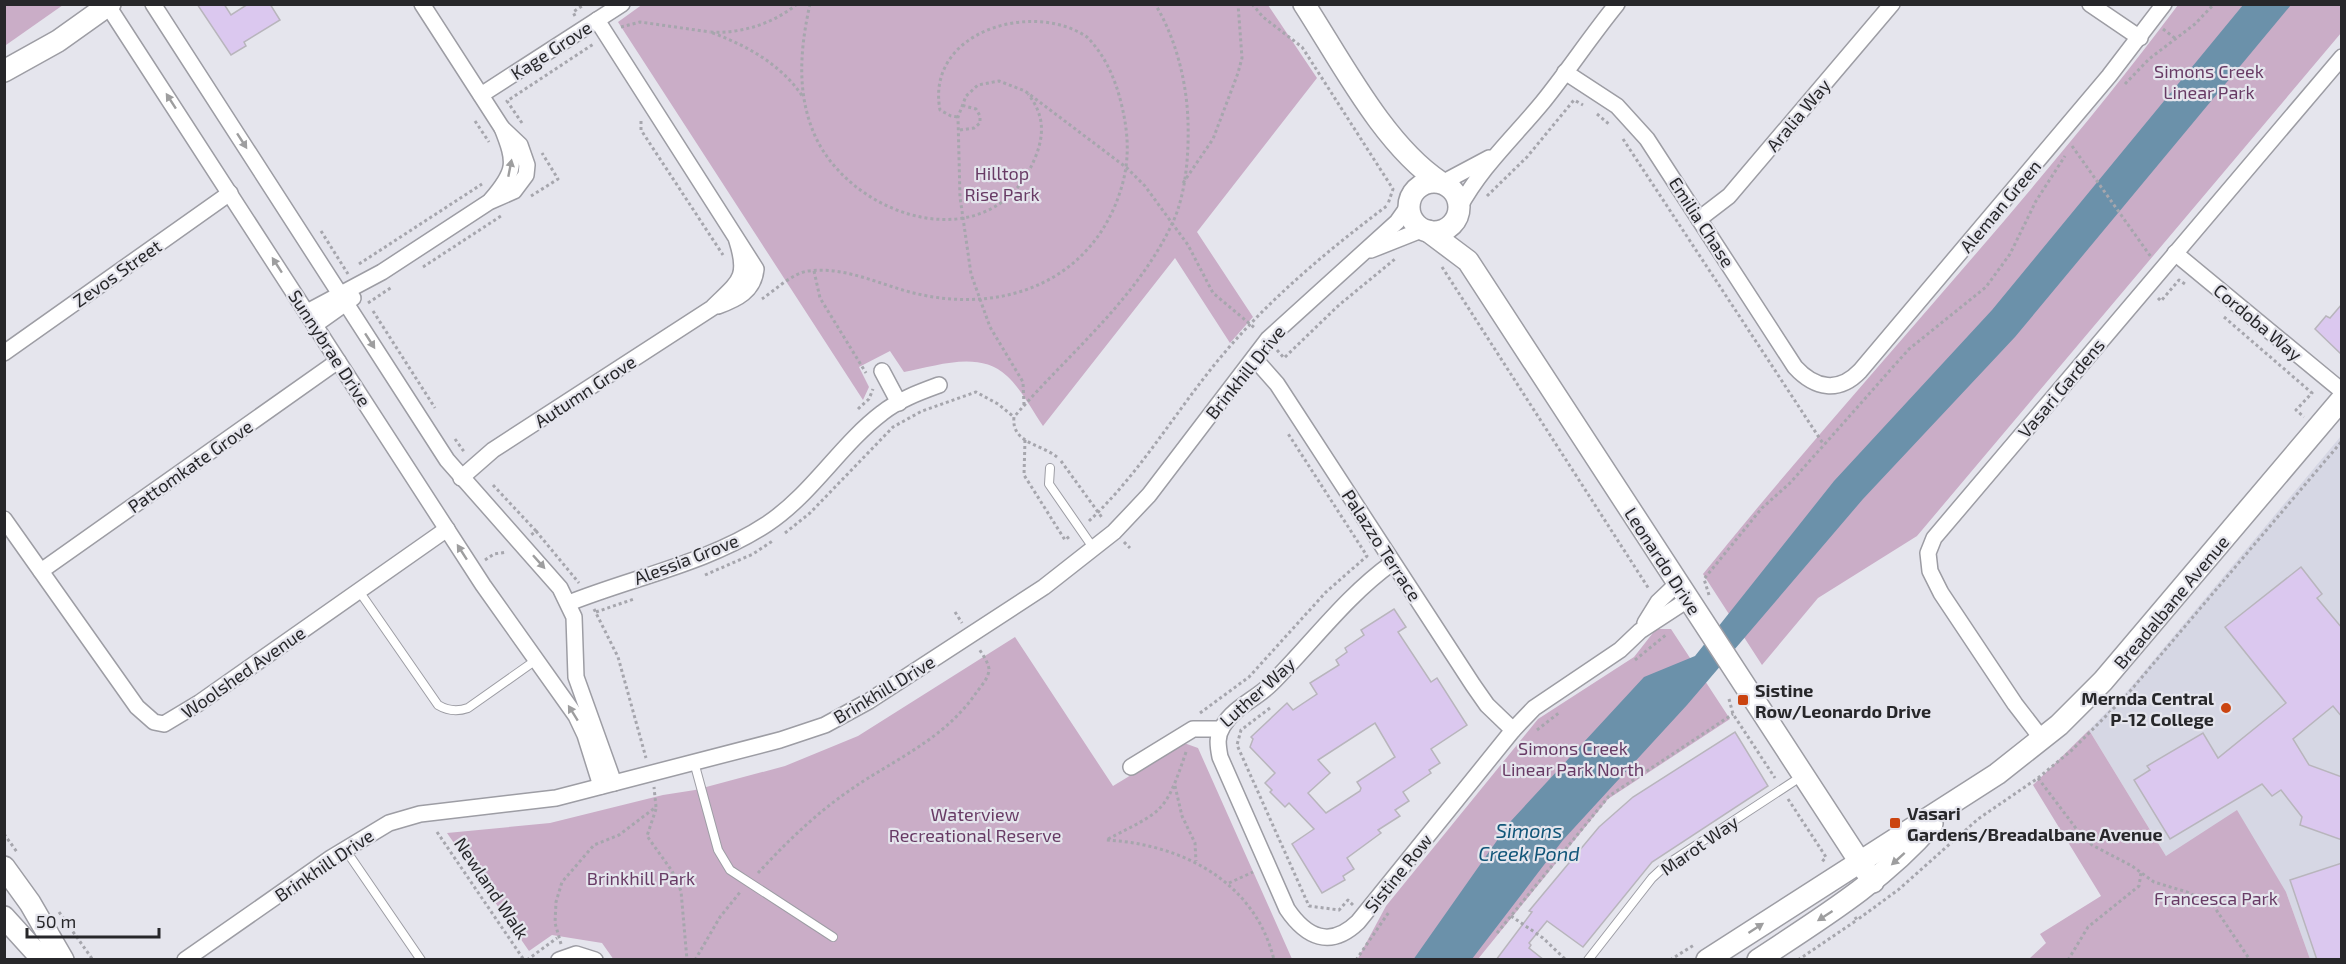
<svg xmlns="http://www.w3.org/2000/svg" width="2346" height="964" viewBox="0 0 2346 964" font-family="'Exo 2',sans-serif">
  <rect width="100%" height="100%" fill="#e5e5ed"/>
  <polygon fill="#d6d7e4" points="2341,436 2341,959 2310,959 2286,892 2166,856 2089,730 2131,687"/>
  <g fill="#caadc7">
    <path d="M643 4 1268 5 1317 78 1197 232 1253 317 1230 343 1175 258 1043 426C1032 410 1021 389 1007 376 979 350 938 366 904 372L890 351 859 367 869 387 863 400 618 22Z"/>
    <polygon points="4,5 5,4 63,5 6,45"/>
    <path d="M2178 5H2341V33L1917 536 1818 598 1762 665 1703 574C1858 382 2030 203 2178 5Z"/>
    <polygon points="1656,629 1671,629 1730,719 1608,799 1478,959 1357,960 1386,906 1538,719 1634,657"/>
    <polygon points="1015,637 1113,786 1184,743 1198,748 1292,959 614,960 602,943 552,935 529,951 447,833 550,823 663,795 695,790 785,766 858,736"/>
    <polygon points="2089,730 2166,856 2237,810 2286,892 2310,959 2029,959 2046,943 2040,934 2101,896 2033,785"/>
  </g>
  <polygon fill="#6b91aa" points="2243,5 2291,5 2015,337 1863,499 1687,705 1563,840 1472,959 1413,960 1510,822 1644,677 1695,656 1834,481 1992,310"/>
  <g fill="#dbc8ef" stroke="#b8b5bc" stroke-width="1.5" fill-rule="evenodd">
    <polygon points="197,4 224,4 231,15 248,4 270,4 280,20 244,42 246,46 231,55"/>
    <polygon points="2342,304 2342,355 2315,329 2326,316 2330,318"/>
    <polygon points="2301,567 2322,594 2317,598 2342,628 2342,717 2333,706 2293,739 2309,765 2342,777 2342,840 2300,825 2302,817 2281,790 2272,796 2262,784 2170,839 2134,780 2150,770 2147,766 2203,733 2218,758 2286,703 2225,627"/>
    <path d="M1394 609 1406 627 1398 632 1431 682 1437 678 1467 725 1431 749 1440 763 1429 770 1431 773 1403 792 1409 801 1395 810 1400 816 1378 830 1381 833 1347 858 1354 869 1343 876 1345 880 1322 893 1292 844 1314 829 1289 803 1285 807 1270 792 1272 790 1265 783 1275 773 1250 747 1253 739 1251 737 1287 703 1293 710 1317 694 1310 683 1339 665 1336 660 1347 652 1345 648 1364 635 1361 630ZM1375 723 1395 757 1357 782 1361 788 1360 791 1326 813 1308 793 1330 773 1318 760Z"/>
    <polygon points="1735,732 1768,786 1652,862 1583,947 1547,921 1529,943 1531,945 1529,948 1544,960 1496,960 1532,912 1529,911 1599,827 1633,797"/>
    <polygon points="2342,863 2342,960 2317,960 2290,880"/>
  </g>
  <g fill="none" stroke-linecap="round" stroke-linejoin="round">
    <g stroke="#9d9da4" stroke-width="10">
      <g id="lane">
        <polyline points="1050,468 1049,484 1094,549"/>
        <path d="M359 591 438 705C448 711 457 712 468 708L536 660"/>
        <polyline points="694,762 718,850 730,870 833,937"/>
        <polyline points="345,849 421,960"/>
        <polyline points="1588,960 1652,878 1666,865 1802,776"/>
      </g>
    </g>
    <g stroke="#9d9da4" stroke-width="18">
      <g id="street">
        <polyline points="153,4 447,460 560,588 574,617 576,677 614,783"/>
        <path d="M422 4 502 128C516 163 516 171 491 200"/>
        <polyline points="2090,4 2140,38"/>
        <polyline points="108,6 483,585 576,716 585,735 601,786"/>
        <path d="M597 20 756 269C754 291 737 299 718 306"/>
        <path d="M1565 72 1617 106 1647 139 1795 367C1815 389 1839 393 1860 371L2109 76 2164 4"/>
        <polyline points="481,95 622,4"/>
        <polyline points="1442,183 1489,158"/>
        <path d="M1459 208C1481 167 1513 138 1542 103 1568 71 1590 37 1617 4"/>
        <polyline points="1699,219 1729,196 1892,4"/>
        <polyline points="1371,250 1424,229"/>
        <polyline points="2175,253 2342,391"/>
        <polyline points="307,312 382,272 489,202 514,191 526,175 527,165 520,145 502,128"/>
        <polyline points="315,325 353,298"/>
        <polyline points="4,353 230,193"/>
        <polyline points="1254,358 1277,384 1473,685 1487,705 1513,730"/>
        <polyline points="882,371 899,403"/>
        <path d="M461 478 493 450 712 308C738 282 749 279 737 241"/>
        <polyline points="4,519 137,707 154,722 164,724 199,703 447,529"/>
        <path d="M1392 563C1345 597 1312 643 1271 684 1256 699 1234 707 1223 726 1216 737 1218 746 1220 757L1287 909C1306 937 1330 949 1358 922L1513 730 1534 708 1620 650 1640 631 1689 599"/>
        <polyline points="41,571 338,361"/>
        <path d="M569 603C634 577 708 563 767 524 812 494 840 445 882 413 898 400 920 392 939 385"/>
        <polyline points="1645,623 1658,602 1678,583"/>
        <polyline points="2042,739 2015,704 1941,593 1930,571 1928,553 1934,538 2342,57"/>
        <polyline points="1131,767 1193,729 1221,729"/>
        <polyline points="185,960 331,858 389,823 420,814 556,798 780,740 825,725 869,701 1044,587 1114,532 1149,495 1268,339 1397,222 1409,205"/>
        <polyline points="559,960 576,954 595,960"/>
      </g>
    </g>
    <g stroke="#9d9da4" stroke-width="24">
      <g id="secondary">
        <path d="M1304 4C1341 61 1384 145 1440 182"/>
        <polyline points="4,71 58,41 110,4"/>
        <circle cx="1434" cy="207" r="25"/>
        <polyline points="1428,231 1468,261 1873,882"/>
        <polyline points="4,867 30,903 63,960"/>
        <polyline points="4,917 43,960"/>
        <polyline points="1707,960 1997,774 2059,725 2103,681 2342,399"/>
        <path d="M1758 960C1820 919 1883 881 1932 824"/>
      </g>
    </g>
    <g stroke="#a6a6ad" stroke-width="3" stroke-dasharray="3 3" stroke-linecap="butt">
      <path d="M797 4C773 24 740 34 710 32 746 45 781 64 803 97"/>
      <path d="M810 4C800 49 796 95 816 138 856 221 993 261 1035 158 1045 134 1044 114 1028 94"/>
      <polyline points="1252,4 1263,17 1302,47 1393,189 1388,204"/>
      <polyline points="575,16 573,12 585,4"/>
      <polyline points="621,27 640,22 710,32"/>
      <polyline points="2163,29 2176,39"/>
      <polyline points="2125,84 2149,59 2195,24 2214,4"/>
      <polyline points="1597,114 1610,125"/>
      <polyline points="475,121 489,142"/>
      <polyline points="641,121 641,130 723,255"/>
      <polyline points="522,123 507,101 595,43"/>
      <polyline points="960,130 974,128 980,123 980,116 976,109 961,105"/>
      <polyline points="1623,139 1824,445"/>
      <polyline points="2072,146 2151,257"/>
      <polyline points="1183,183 1213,139 1238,73 1242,58 1238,4"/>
      <polyline points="531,196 558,179 542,153"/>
      <polyline points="1487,196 1527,157 1574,100 1583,105"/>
      <polyline points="321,231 348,274"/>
      <polyline points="359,264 482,184"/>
      <polyline points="423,267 501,216"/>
      <polyline points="1442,267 1649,589"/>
      <polyline points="814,271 820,298 866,373"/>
      <polyline points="2158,298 2161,301 2179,280 2185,284"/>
      <path d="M762 299C775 290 793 273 808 271 847 266 882 286 918 294 1006 314 1093 280 1121 189 1131 157 1128 127 1119 95 1113 74 1103 53 1087 37 1033 0 925 31 940 110L951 116 958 117"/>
      <polyline points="368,303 392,287"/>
      <polyline points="373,311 435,408"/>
      <polyline points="2224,317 2312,393 2296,410 2304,417"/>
      <polyline points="1277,350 1284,358 1339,305 1395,259"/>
      <polyline points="1024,405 1023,382 990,327 971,274 960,197 958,117 966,96 978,85 999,81 1025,91 1127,168 1145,186 1188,245 1213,293 1256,329"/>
      <polyline points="858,409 869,399 873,389"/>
      <polyline points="455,439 465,453"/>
      <polyline points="1025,440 1024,475 1065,540 1070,536"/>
      <path d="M1057 457C1041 444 1011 443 1014 417 1067 355 1136 300 1172 224 1186 195 1189 154 1188 122 1187 83 1176 38 1155 4"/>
      <polyline points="1061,461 1103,519"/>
      <polyline points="493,485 536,531 531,535"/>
      <path d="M1089 521C1141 472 1175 412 1220 358 1269 299 1327 251 1388 205"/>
      <polyline points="536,531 579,583"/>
      <polyline points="785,533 810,513 893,427 922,411 976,392 998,404 1014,417"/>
      <polyline points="1124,542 1130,548"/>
      <polyline points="485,560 494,554 507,552"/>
      <polyline points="705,575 753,554 774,540"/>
      <polyline points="1709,595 1704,579 1762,508 1791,482 1909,349 1986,287 2010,254 2036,201 2065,156"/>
      <polyline points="594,609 618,657 646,758"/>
      <polyline points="596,612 634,599"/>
      <polyline points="955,612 962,623"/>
      <polyline points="1635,660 1667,634"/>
      <polyline points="1729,699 1733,714 1775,778"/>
      <polyline points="1270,708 1241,730 1237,745 1309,906 1339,910 1348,900 1353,905"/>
      <polyline points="1200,713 1249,677 1326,592 1367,556 1287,432"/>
      <polyline points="1537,730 1560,712"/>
      <path d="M1186 752C1165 814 1164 810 1106 840 1181 844 1255 881 1274 960"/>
      <polyline points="2038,778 2081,835 2092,845 2132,866 2154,882 2187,892 2213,905 2250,960"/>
      <polyline points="1175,786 1182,816 1195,843 1196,861"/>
      <polyline points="1788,799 1826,857 1821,863"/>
      <polyline points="656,809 647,836 672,871 681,891 687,960"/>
      <polyline points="437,832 524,960"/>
      <polyline points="4,834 17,852"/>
      <path d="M758 873C783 846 809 820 839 798 885 763 942 743 976 693 981 686 989 678 989 669 988 662 983 655 979 649"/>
      <polyline points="1229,883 1253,872"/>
      <polyline points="59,912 93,960"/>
      <polyline points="1511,916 1543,938 1566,960"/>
      <polyline points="1855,917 1857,920 1898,890 1978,819 2038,778 2072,750 2126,696 2342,441"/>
      <polyline points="1497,933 1609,796 1733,714"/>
      <polyline points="561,944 555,923 556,902 562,882 594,845 619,835 656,807 654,787"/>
      <polyline points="527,960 557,938"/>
      <polyline points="695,960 720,917 741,891"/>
      <polyline points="1356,960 1389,912"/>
      <polyline points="1670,960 1694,945"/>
      <polyline points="1798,960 1857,920"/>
      <polyline points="2068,960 2088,927 2139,886 2141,873"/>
    </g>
    <use href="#lane" stroke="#fff" stroke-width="8"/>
    <use href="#street" stroke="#fff" stroke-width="15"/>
    <use href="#secondary" stroke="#fff" stroke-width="21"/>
  </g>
  <defs><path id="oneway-solid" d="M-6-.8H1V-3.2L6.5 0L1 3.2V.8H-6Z" transform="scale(1.5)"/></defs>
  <g fill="#9e9e9f">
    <use href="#oneway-solid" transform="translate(171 101) rotate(-123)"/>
    <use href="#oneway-solid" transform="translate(242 141) rotate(57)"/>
    <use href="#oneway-solid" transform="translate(510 168) rotate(-79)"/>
    <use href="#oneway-solid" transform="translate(277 265) rotate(-123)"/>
    <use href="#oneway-solid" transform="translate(370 341) rotate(57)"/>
    <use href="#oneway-solid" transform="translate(462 552) rotate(-123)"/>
    <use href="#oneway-solid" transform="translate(539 562) rotate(48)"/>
    <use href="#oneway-solid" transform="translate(573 713) rotate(-122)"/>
    <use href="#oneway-solid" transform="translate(1898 859) rotate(138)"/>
    <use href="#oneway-solid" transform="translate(1825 916) rotate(147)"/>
    <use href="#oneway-solid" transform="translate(1756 928) rotate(-33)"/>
  </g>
  <g fill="#cb4410" stroke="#e5e5ed" stroke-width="2">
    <rect x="1737" y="694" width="12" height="12" rx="3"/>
    <circle cx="2226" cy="708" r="6"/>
    <rect x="1889" y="817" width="12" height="12" rx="3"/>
  </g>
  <g text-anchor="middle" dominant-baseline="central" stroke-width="4.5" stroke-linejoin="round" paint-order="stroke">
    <g font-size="18" fill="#27272a" stroke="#e5e5ed">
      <text transform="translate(551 50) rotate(-33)">Kage Grove</text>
      <text transform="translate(1798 115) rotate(-50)">Aralia Way</text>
      <text transform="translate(2000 206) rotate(-50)">Aleman Green</text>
      <text transform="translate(1702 222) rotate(57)">Emilia Chase</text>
      <text transform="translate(117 273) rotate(-35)">Zevos Street</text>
      <text transform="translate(2258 322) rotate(40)">Cordoba Way</text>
      <text transform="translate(330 348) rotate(57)">Sunnybrae Drive</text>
      <text transform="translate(1245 372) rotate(-51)">Brinkhill Drive</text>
      <text transform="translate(2061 388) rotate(-50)">Vasari Gardens</text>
      <text transform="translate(585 391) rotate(-33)">Autumn Grove</text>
      <text transform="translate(190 466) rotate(-35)">Pattomkate Grove</text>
      <text transform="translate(1382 545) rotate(57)">Palazzo Terrace</text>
      <text transform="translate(686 559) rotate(-21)">Alessia Grove</text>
      <text transform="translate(1663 561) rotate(57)">Leonardo Drive</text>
      <text transform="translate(2171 602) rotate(-50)">Breadalbane Avenue</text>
      <text transform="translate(243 672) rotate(-35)">Woolshed Avenue</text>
      <text transform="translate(884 689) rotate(-31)">Brinkhill Drive</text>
      <text transform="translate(1257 692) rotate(-42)">Luther Way</text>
      <text transform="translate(1699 845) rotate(-35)">Marot Way</text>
      <text transform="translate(324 865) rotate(-34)">Brinkhill Drive</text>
      <text transform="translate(1398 873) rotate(-51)">Sistine Row</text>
      <text transform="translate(492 888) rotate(56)">Newland Walk</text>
    </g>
    <g font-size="18" fill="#683b65" stroke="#e5e5ed">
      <text x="2209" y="71">Simons Creek<tspan x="2209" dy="21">Linear Park</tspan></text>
      <text x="1002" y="173">Hilltop<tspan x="1002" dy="21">Rise Park</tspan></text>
      <text x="1573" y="748">Simons Creek<tspan x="1573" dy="21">Linear Park North</tspan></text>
      <text x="975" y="814">Waterview<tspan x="975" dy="21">Recreational Reserve</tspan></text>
      <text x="641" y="878">Brinkhill Park</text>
      <text x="2216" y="898">Francesca Park</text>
    </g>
    <g font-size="18" font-weight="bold" fill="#27272a" stroke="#e5e5ed" text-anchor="start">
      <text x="1755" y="690">Sistine<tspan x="1755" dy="21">Row/Leonardo Drive</tspan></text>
      <text x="2214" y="698" text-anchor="end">Mernda Central<tspan x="2214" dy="21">P-12 College</tspan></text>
      <text x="1907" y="813">Vasari<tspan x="1907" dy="21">Gardens/Breadalbane Avenue</tspan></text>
    </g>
    <g font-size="20" font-style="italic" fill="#105578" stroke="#e5e5ed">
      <text x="1529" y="830">Simons<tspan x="1529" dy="23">Creek Pond</tspan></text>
    </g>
  </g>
  <rect width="2346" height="964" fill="none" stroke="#27272a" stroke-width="12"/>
  <path d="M27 928v9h132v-9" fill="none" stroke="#27272a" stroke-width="3"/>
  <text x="36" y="928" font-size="18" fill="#27272a" stroke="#e5e5ed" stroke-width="4.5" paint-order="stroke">50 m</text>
</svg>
